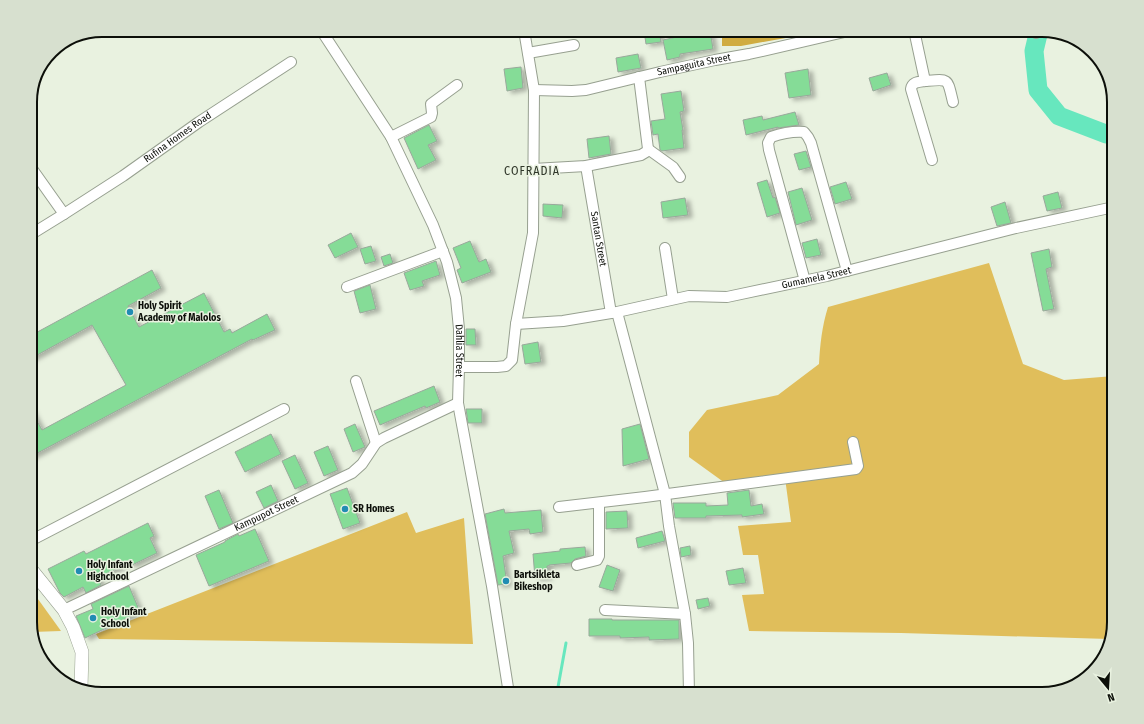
<svg xmlns="http://www.w3.org/2000/svg" width="1144" height="724" viewBox="0 0 1144 724" font-family="'Fira Sans Condensed',sans-serif">
  <defs>
    <filter id="shadow"><feDropShadow dx="4.5" dy="2.5" stdDeviation="2" flood-color="#0004"/></filter>
  </defs>
  <rect width="100%" height="100%" fill="#e9f2e0"/>
  <g fill="#e0be5b">
    <path d="M989 263 1023 364 1064 380 1114 376V622L1109 639 901 633 749 631 742 595 764 594 758 555H743L738 526 791 522 785 478 725 483 689 457V432L707 410 778 395 819 364C820 345 822 326 828 307Z"/>
    <polygon points="407,512 416,533 464,518 473,644 99,639 96,634"/>
    <polygon points="30,588 61,631 32,632 30,626"/>
  </g>
  <polygon fill="#d0ac41" points="722,30 830,30 741,46 722,46"/>
  <g fill="none" stroke-linecap="round" stroke-linejoin="round">
    <polyline stroke="#67e7be" stroke-width="3" points="558,687 566,643"/>
    <polyline stroke="#67e7be" stroke-width="19" points="1039,30 1034,51 1038,90 1059,116 1106,134 1114,133"/>
  </g>
  <g fill="#85dc97" stroke="#99a89b" filter="url(#shadow)">
    <polygon points="649,30 659,30 661,42 646,44 644,31"/>
    <polygon points="680,30 710,30 713,49 680,54 680,57 667,60 663,40 681,36"/>
    <polygon points="638,54 641,68 618,72 616,58"/>
    <polygon points="521,67 523,88 507,91 504,69"/>
    <polygon points="808,69 811,95 789,98 785,73"/>
    <polygon points="887,73 891,85 873,91 869,78"/>
    <polygon points="681,91 684,111 680,112 683,130 682,130 684,148 662,151 660,150 658,134 653,135 651,121 665,119 661,94"/>
    <polygon points="795,112 799,125 778,128 778,127 746,135 743,120 762,116 763,120"/>
    <polygon points="429,125 437,141 428,145 436,160 418,169 404,138"/>
    <polygon points="609,136 611,154 589,158 587,139"/>
    <polygon points="806,151 811,167 799,170 794,154"/>
    <polygon points="767,180 773,198 775,197 780,213 767,217 757,183"/>
    <polygon points="846,182 852,199 835,204 830,187"/>
    <polygon points="802,188 812,220 796,225 788,192"/>
    <polygon points="1058,192 1062,208 1047,211 1043,196"/>
    <polygon points="685,198 688,215 663,218 661,202"/>
    <polygon points="1005,202 1011,223 997,226 991,207"/>
    <polygon points="543,204 563,205 562,218 543,216"/>
    <polygon points="351,233 358,247 335,258 328,245"/>
    <polygon points="817,239 821,255 806,258 802,243"/>
    <polygon points="470,241 479,262 486,259 491,272 462,283 457,270 461,268 453,248"/>
    <polygon points="371,246 376,261 365,264 360,249"/>
    <polygon points="1049,249 1052,267 1046,269 1054,309 1043,311 1031,253"/>
    <polygon points="390,254 393,263 384,266 381,257"/>
    <polygon points="436,261 440,275 422,281 424,286 410,290 404,273"/>
    <polygon points="152,270 161,288 128,306 139,327 204,293 224,332 230,329 232,333 267,314 275,330 253,340 252,339 30,457 30,408 42,430 126,385 92,325 30,359 30,336"/>
    <polygon points="370,285 376,309 360,313 354,291"/>
    <polygon points="466,329 475,329 476,345 466,345"/>
    <polygon points="538,342 541,362 525,364 522,345"/>
    <polygon points="434,386 440,402 426,408 425,406 380,425 374,411"/>
    <polygon points="466,409 482,409 482,423 468,423"/>
    <polygon points="355,424 365,447 353,452 344,429"/>
    <polygon points="640,424 649,459 623,466 622,429"/>
    <polygon points="271,434 281,454 245,472 235,452"/>
    <polygon points="328,446 338,470 324,476 314,452"/>
    <polygon points="295,455 308,483 295,489 282,461"/>
    <polygon points="271,485 278,501 264,508 256,492"/>
    <polygon points="347,488 360,523 343,529 330,494"/>
    <polygon points="219,490 233,523 219,529 205,496"/>
    <polygon points="749,490 751,506 762,504 764,514 742,517 742,515 706,516 706,518 675,518 673,503 706,503 706,506 728,505 727,493"/>
    <polygon points="504,509 505,513 541,510 543,532 530,534 529,529 509,531 514,553 503,556 507,584 498,585 485,514"/>
    <polygon points="627,511 628,528 606,529 606,512"/>
    <polygon points="148,523 154,536 150,538 157,553 132,565 130,562 98,578 101,585 86,593 83,587 64,597 60,593 48,569 84,551 86,554"/>
    <polygon points="255,529 269,561 209,586 196,555 225,542 225,541 238,534 239,536"/>
    <polygon points="662,531 665,541 638,548 636,538"/>
    <polygon points="690,546 691,555 681,557 680,548"/>
    <polygon points="585,547 586,556 575,559 571,563 549,565 549,566 547,566 548,577 535,578 533,554 560,551 560,549"/>
    <polygon points="607,565 620,570 613,591 599,587"/>
    <polygon points="743,568 746,583 729,585 726,571"/>
    <polygon points="129,586 140,612 85,638 76,616 93,609 91,604"/>
    <polygon points="708,598 710,606 698,609 696,600"/>
    <polygon points="589,619 612,619 612,620 679,620 679,639 649,640 649,637 620,638 620,636 589,636"/>
  </g>
  <g fill="none" stroke-linecap="round" stroke-linejoin="round">
    <g stroke="#97a090" stroke-width="12">
      <g id="minor">
        <path id="s1" d="M321 30 391 137 433 225 447 262 456 298 459 329V367L458 403 492 586 509 694"/>
        <path d="M914 30 925 81C918 82 912 82 911 89L932 160"/>
        <polyline points="1036,30 1036,33"/>
        <polyline points="528,53 574,45"/>
        <path d="M925 81C950 79 947 78 953 102"/>
        <path id="s2" d="M534 90 572 91 586 90 660 72 715 60 749 54 853 30"/>
        <polyline points="391,137 431,117 432,113 431,104 457,85"/>
        <polyline points="648,149 673,167 680,177"/>
        <polyline points="30,166 64,214"/>
        <path id="s3" d="M586 166 611 313"/>
        <polyline points="533,169 586,166 641,155 646,152 648,149 639,77"/>
        <path id="s4" d="M30 235 64 214 123 176 199 122 291 62"/>
        <polyline points="665,248 673,299"/>
        <path d="M805 281 769 150 768 143 771 137C783 133 792 131 804 132L808 137 811 143 847 271"/>
        <polyline points="347,287 443,251"/>
        <polyline points="617,312 665,494 669,526 685,614 688,643 689,694"/>
        <path id="s5" d="M516 324 563 321 617 312 689 296 727 297 827 276 1016 228 1114 207"/>
        <polyline points="459,367 497,367 506,366 512,360 516,324 533,233 534,90 524,30"/>
        <polyline points="356,381 376,443"/>
        <polyline points="559,507 645,497 856,469 858,466 853,442"/>
        <polyline points="30,541 284,409"/>
        <polyline points="577,565 597,560 599,556 599,503"/>
        <path id="s6" d="M64 610 352 473 362 464 376 443 384 438 458 403"/>
        <polyline points="605,610 685,614"/>
      </g>
    </g>
    <g stroke="#97a090" stroke-width="14">
      <polyline id="tertiary" points="30,568 64,610 73,627 82,652 81,688"/>
    </g>
    <use href="#minor" stroke="#fff" stroke-width="10"/>
    <use href="#tertiary" stroke="#fff" stroke-width="13"/>
  </g>
  <g fill="#218cb3" stroke="#e9f2e0" stroke-width="1.5">
    <circle cx="130" cy="312" r="4"/>
    <circle cx="345" cy="509" r="4"/>
    <circle cx="79" cy="571" r="4"/>
    <circle cx="506" cy="581" r="4"/>
    <circle cx="93" cy="618" r="4"/>
  </g>
  <g text-anchor="middle" dominant-baseline="central" stroke-width="3" stroke-linejoin="round" paint-order="stroke">
    <g font-size="10" fill="#0c0f09" stroke="#e9f2e0">
      <text stroke="none"><textPath href="#s2" startOffset="163">Sampaguita Street</textPath></text>
      <text stroke="none"><textPath href="#s4" startOffset="177">Rufina Homes Road</textPath></text>
      <text stroke="none"><textPath href="#s3" startOffset="74">Santan Street</textPath></text>
      <text stroke="none"><textPath href="#s5" startOffset="305">Gumamela Street</textPath></text>
      <text stroke="none"><textPath href="#s1" startOffset="355">Dahlia Street</textPath></text>
      <text stroke="none"><textPath href="#s6" startOffset="224">Kampupot Street</textPath></text>
    </g>
    <g font-size="10" font-weight="bold" fill="#0c0f09" stroke="#e9f2e0" text-anchor="start">
      <text x="138" y="306">Holy Spirit<tspan x="138" dy="12">Academy of Malolos</tspan></text>
      <text x="353" y="509">SR Homes</text>
      <text x="87" y="565">Holy Infant<tspan x="87" dy="12">Highchool</tspan></text>
      <text x="514" y="575">Bartsikleta<tspan x="514" dy="12">Bikeshop</tspan></text>
      <text x="101" y="612">Holy Infant<tspan x="101" dy="12">School</tspan></text>
    </g>
    <g font-size="12" letter-spacing="1" fill="#30372a" stroke="#e9f2e0">
      <text x="532" y="171">COFRADIA</text>
    </g>
  </g>
  <path d="M0 0H1144V724H0ZM102 37H1042A65 65 0 0 1 1107 102V622A65 65 0 0 1 1042 687H102A65 65 0 0 1 37 622V102A65 65 0 0 1 102 37Z" fill="#d7e0cf" fill-rule="evenodd"/>
  <path fill="none" stroke="#0c0f09" stroke-width="2" d="M102 37H1042A65 65 0 0 1 1107 102V622A65 65 0 0 1 1042 687H102A65 65 0 0 1 37 622V102A65 65 0 0 1 102 37Z"/>
  <g transform="translate(1108 688) rotate(162)" stroke="#e9f2e0" stroke-width="3" paint-order="stroke">
  <path d="M0-3L7 15L0 10L-7 15Z" fill="#0c0f09"/>
  <text y="-6" font-size="11" font-weight="bold" text-anchor="middle" fill="#0c0f09">N</text>
  </g>
</svg>
